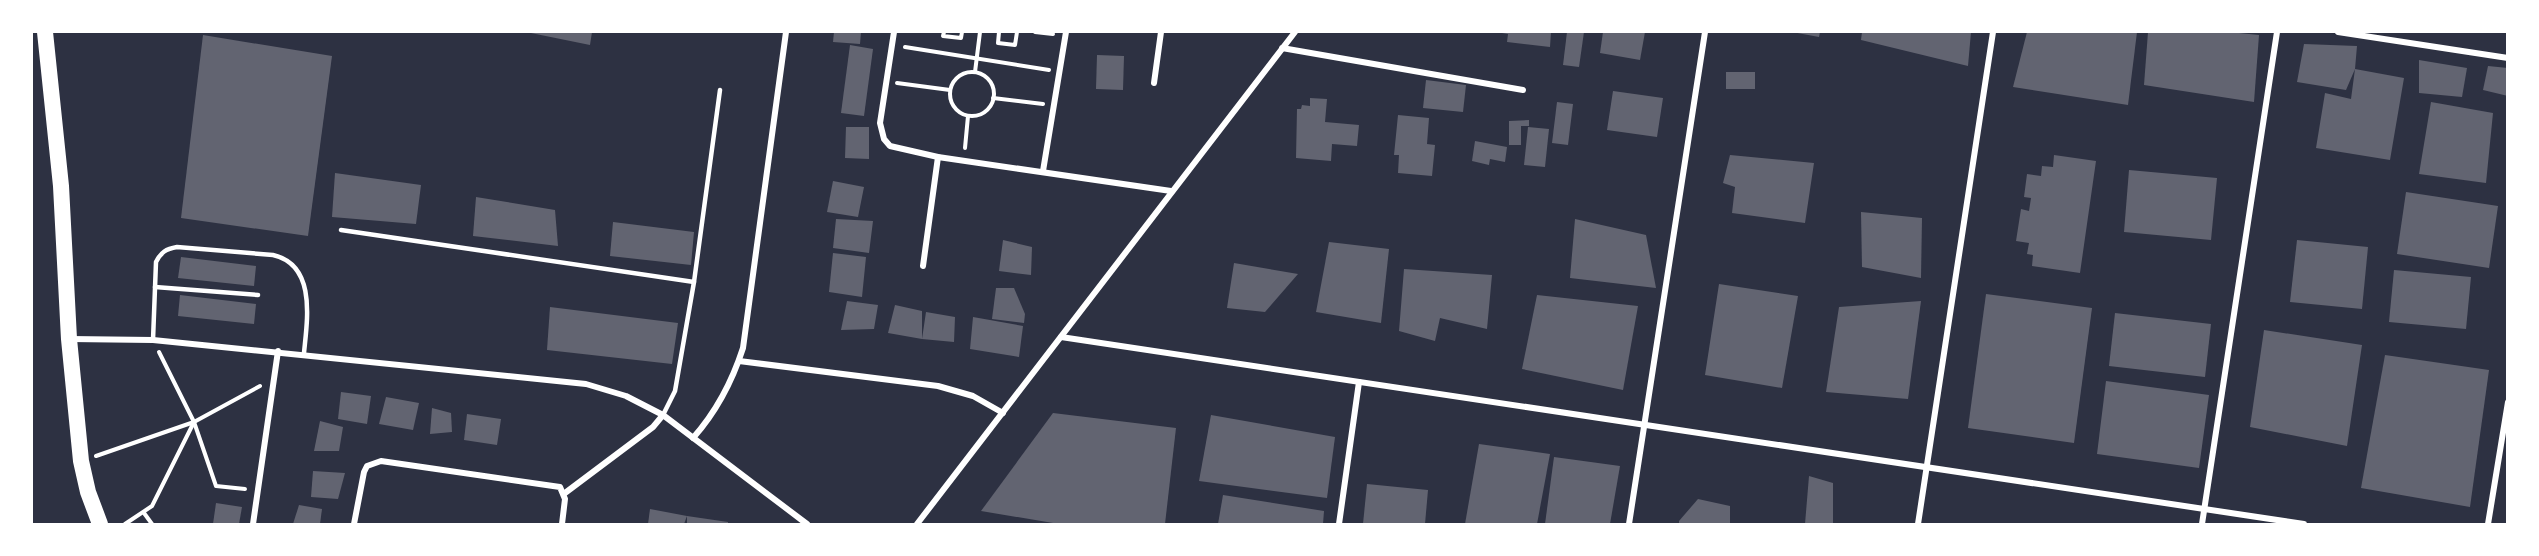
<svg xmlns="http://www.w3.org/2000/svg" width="2539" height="556" viewBox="0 0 2539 556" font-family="'Public Sans',sans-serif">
  <rect width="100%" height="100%" fill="#2d3142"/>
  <g fill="#626471">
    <polygon points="526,32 592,32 590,45"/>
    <polygon points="834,32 861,32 860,44 833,42"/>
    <polygon points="1496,32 1551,32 1550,47 1507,42 1508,34"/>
    <polygon points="1567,32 1584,32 1579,67 1563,65"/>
    <polygon points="1603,32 1645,32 1640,60 1600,53"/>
    <polygon points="1792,32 1820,32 1819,37"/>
    <polygon points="1862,32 1971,32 1968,66 1861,40"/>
    <polygon points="2027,32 2137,32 2128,105 2013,87"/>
    <polygon points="2148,32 2229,32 2259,35 2254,102 2144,85"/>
    <polygon points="203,35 332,56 308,236 181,218"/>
    <polygon points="2304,44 2357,46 2355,69 2404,78 2390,160 2316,148 2325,93 2351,99 2355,69 2346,90 2297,82"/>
    <polygon points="850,45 873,49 864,116 841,113"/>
    <polygon points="1097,55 1124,56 1123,90 1096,89"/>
    <polygon points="2419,60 2467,68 2462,97 2419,93"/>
    <polygon points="2488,66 2508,68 2508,96 2483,90"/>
    <rect x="1726" y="72" width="29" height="17"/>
    <polygon points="1426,80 1466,85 1463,112 1423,108"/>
    <polygon points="1613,91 1663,98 1657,137 1607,130"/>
    <polygon points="1310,98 1327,99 1325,122 1359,125 1357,146 1332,144 1331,161 1296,158 1297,109 1301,109 1302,105 1310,106"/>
    <polygon points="1557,102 1573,104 1568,145 1552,143"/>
    <polygon points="2431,102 2493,113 2486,183 2419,174"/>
    <polygon points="1398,115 1429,118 1427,144 1435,145 1432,176 1398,173 1399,155 1394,155"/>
    <polygon points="1529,120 1529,126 1521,126 1521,145 1509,145 1509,121"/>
    <polygon points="846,127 869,127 869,159 845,158"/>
    <polygon points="1528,127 1549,129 1545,167 1524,165"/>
    <polygon points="1475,141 1507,147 1505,162 1490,159 1489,165 1472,161"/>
    <polygon points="1730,155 1814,163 1805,223 1732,213 1735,187 1723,183"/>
    <polygon points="2054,155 2096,161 2080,273 2032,266 2033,255 2027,254 2029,243 2016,241 2021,209 2029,211 2031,198 2024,197 2027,174 2041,176 2042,166 2053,167"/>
    <polygon points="2129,170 2217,178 2211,240 2124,232"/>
    <polygon points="335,173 421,185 416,224 332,217"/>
    <polygon points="833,181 864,187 858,217 827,212"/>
    <polygon points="2406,192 2498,206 2489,268 2397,254"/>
    <polygon points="476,197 555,210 558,246 473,236"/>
    <polygon points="1861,212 1922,218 1921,278 1862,267"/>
    <polygon points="836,219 873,221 869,253 833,248"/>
    <polygon points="1575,219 1646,235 1656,288 1570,278"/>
    <polygon points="613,222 694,232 691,265 610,256"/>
    <polygon points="1003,240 1032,247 1031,275 999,271"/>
    <polygon points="2297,240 2368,247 2362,309 2290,302"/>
    <polygon points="1329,242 1389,249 1381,323 1316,312"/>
    <polygon points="833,253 866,257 862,297 829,292"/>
    <polygon points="181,257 256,266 254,286 178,278"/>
    <polygon points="1234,263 1298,274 1265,312 1227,308"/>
    <polygon points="1404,269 1492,275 1487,329 1440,318 1435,341 1399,331"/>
    <polygon points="2394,270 2471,277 2466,329 2389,322"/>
    <polygon points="1719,284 1798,296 1782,388 1705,375"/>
    <polygon points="996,288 1014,288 1025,314 1024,323 992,319"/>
    <polygon points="1986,294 2092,308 2074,443 1968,428"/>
    <polygon points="180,295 256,304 254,324 178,316"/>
    <polygon points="1537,295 1638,306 1623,390 1522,369"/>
    <polygon points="847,301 878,305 874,329 841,330"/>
    <polygon points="1921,301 1908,399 1826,392 1839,307"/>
    <polygon points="895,305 922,311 922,339 926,312 955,317 954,342 922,339 888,333"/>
    <polygon points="550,307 678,323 672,364 547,350"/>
    <polygon points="2115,313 2211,324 2205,377 2109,366"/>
    <polygon points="973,317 1023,326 1019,357 970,349"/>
    <polygon points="2264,330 2362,345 2347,446 2250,427"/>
    <polygon points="2385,355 2489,370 2470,507 2361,488"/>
    <polygon points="2106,381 2209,395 2199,468 2097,454"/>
    <polygon points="341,392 371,396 367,424 338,419"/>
    <polygon points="386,397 419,403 413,430 379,424"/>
    <polygon points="432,408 451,413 452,432 430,434"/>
    <polygon points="1053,413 1176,428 1165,524 1059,524 981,511"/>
    <polygon points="467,414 501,419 497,445 464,440"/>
    <polygon points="1211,415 1335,437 1327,498 1199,481"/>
    <polygon points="320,421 343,427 339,451 314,451"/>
    <polygon points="1479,444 1550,454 1537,524 1465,524"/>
    <polygon points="1554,457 1620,466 1610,524 1545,524"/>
    <polygon points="313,471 345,473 338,499 311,497"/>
    <polygon points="1809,476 1833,483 1833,524 1805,524"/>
    <polygon points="1367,484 1428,490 1425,524 1363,524"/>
    <polygon points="1223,495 1324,511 1323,524 1218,524"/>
    <polygon points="1698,499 1730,506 1730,524 1679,524 1679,521"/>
    <polygon points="216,503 242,507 239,524 213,524"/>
    <polygon points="299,505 322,509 320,524 293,524"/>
    <polygon points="650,509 687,516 684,524 648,524"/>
    <polygon points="687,516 728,522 728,524 687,524"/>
  </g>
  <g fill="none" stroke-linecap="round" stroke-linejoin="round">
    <g stroke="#fff" stroke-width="4">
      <polyline points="944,32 943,36 961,38 962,32"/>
      <polyline points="999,32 998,43 1015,45 1017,32"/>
      <polyline points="1035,32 1053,34"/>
      <polyline points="905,47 1049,70"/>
      <circle cx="972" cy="94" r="22"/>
      <polyline points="975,72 980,32"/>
      <polyline points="897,83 950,90"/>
      <polyline points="993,98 1043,104"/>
      <polyline points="965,148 968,116"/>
      <polyline points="159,352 194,422 216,486 245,489"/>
      <polyline points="96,456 194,422 260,386"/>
      <polyline points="144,513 152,524"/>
      <polyline points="125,524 152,506 194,422"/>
    </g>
    <g stroke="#fff" stroke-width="4.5">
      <polyline points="341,230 694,282"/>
      <polyline points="155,287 258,295"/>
      <path d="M153 340 156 262C161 252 166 249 177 247L273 255C317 265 307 321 304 353"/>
      <polyline points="663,415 675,391 694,282 720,90"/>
    </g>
    <g stroke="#fff" stroke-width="6">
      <polyline points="894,32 880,123 884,139 890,146 938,157 1171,191"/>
      <polyline points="2338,32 2508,58"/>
      <polyline points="1282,48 1523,90"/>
      <polyline points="1154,83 1161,32"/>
      <polyline points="1043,171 1066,32"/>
      <polyline points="923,266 938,157"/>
      <polyline points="1061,337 2304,524"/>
      <polyline points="70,339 153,340 586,384 626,396 663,415 807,524"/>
      <polyline points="739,361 938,386 973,396 1003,413"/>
      <path d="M693 438C717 411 732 382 743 348L786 32"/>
      <polyline points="565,493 653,427 663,415"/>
      <polyline points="253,524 278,351"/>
      <polyline points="354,524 364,472 367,466 381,461 560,487 565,499 562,524"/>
      <polyline points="917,524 1295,32"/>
      <polyline points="1339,524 1359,382"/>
      <polyline points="1629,524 1705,32"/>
      <polyline points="1918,524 1993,32"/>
      <polyline points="2202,524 2277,32"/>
      <polyline points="2488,524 2508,402"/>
    </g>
    <polyline stroke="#fff" stroke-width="16" points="45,32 61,186 69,339 81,461 88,492 100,524"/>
  </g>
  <rect width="2539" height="556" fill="none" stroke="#ffffff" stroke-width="66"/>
</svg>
